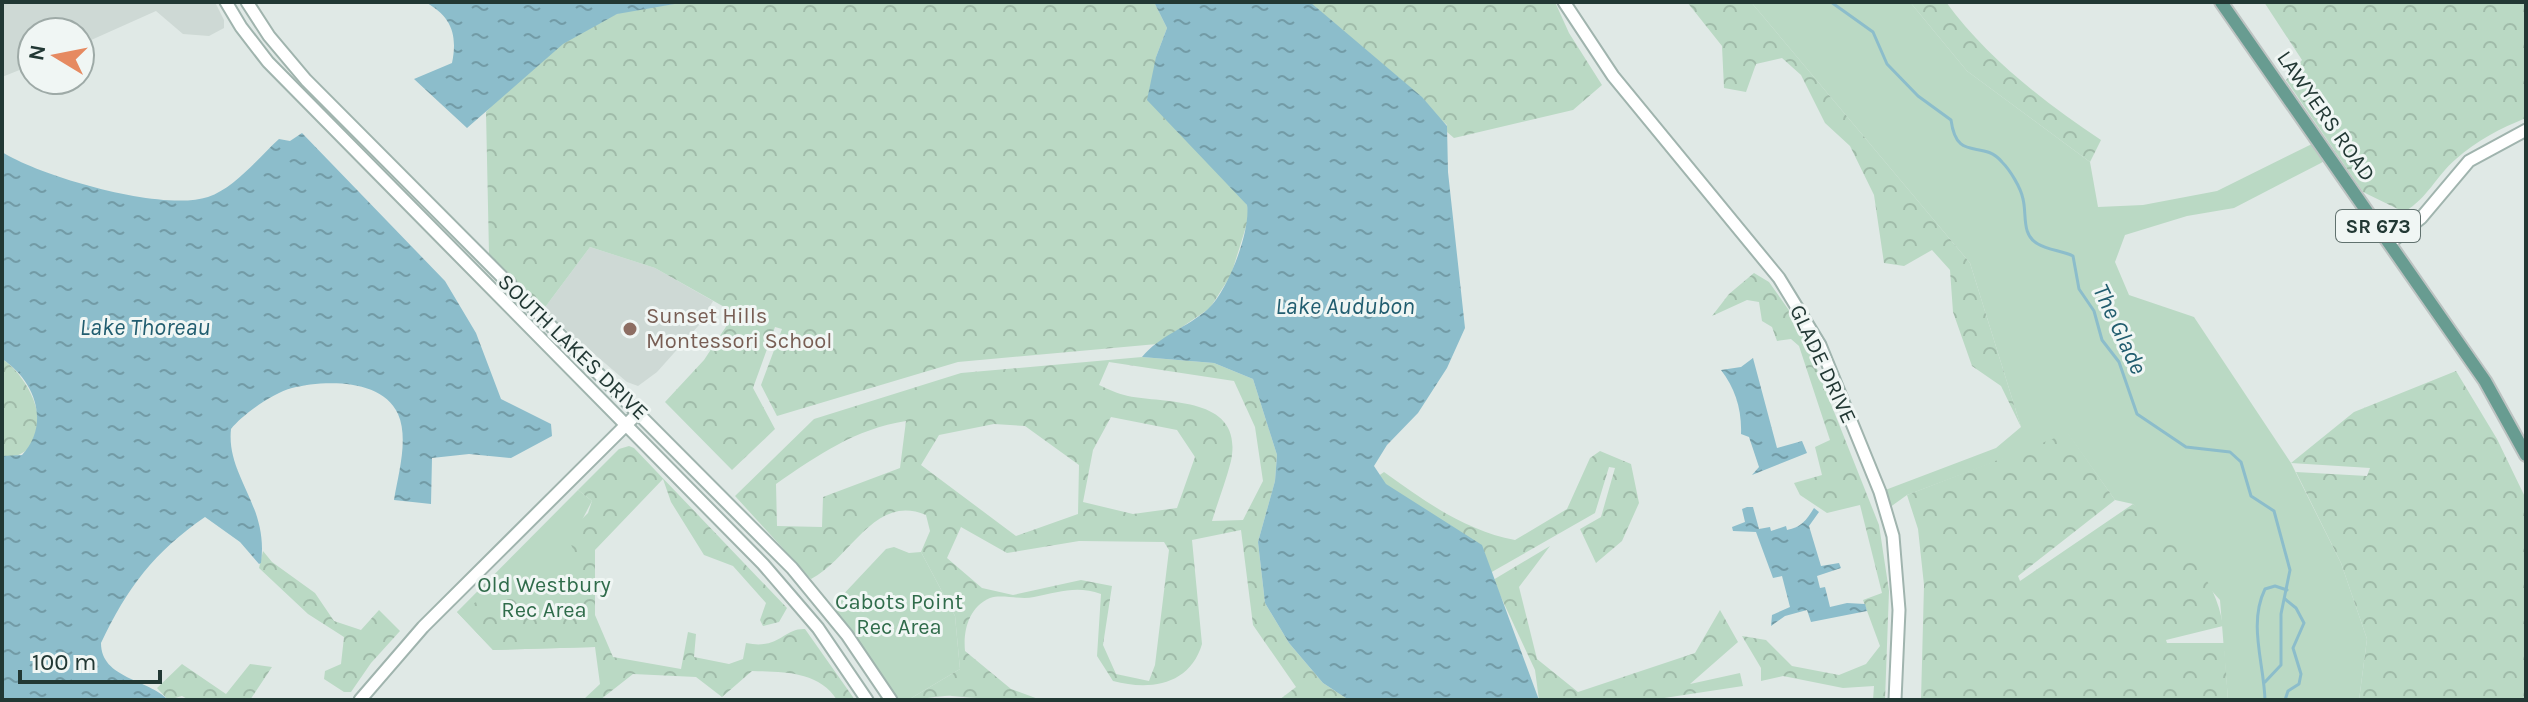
<svg xmlns="http://www.w3.org/2000/svg" width="2528" height="702" viewBox="0 0 2528 702" font-family="Karla,sans-serif">
  <defs>
    <pattern id="forest-crowns" width="20" height="18" patternUnits="userSpaceOnUse" patternTransform="scale(2)"><rect width="20" height="18" fill="#bad9c4"/><path d="M2 6a3 3 0 1 1 6 0M12 15a3 3 0 1 1 6 0" fill="none" stroke="#a0bba9"/></pattern>
    <pattern id="water-ripples" width="26" height="14" patternUnits="userSpaceOnUse" patternTransform="scale(2)"><rect width="26" height="14" fill="#8cbdcb"/><path d="M2 4q2-2 4 0t4 0M15 11q2-2 4 0t4 0" fill="none" stroke="#729ba6"/></pattern>
  </defs>
  <rect width="100%" height="100%" fill="#e0e9e6"/>
  <g fill="#ced9d5">
    <polygon points="2,2 215,2 224,20 224,28 209,36 183,34 156,11 80,45 80,32 32,32 32,65 2,77"/>
    <polygon points="590,247 655,268 713,301 699,325 657,372 638,386 627,382 543,310"/>
  </g>
  <g fill="#bad9c4">
    <polygon points="1751,2 1910,2 1967,71 2090,162 2098,207 2143,205 2217,191 2318,141 2330,157 2321,163 2234,208 2187,216 2125,235 2115,262 2129,295 2194,317 2291,463 2341,563 2367,639 2359,700 2228,700 2220,600 2133,504 2115,500 2068,434 1907,495 1886,510 1880,492 1996,448 2021,427 1970,263"/>
    <polygon points="578,490 592,501 582,520 595,550 595,647 493,650 457,612"/>
    <polygon points="894,547 909,553 921,552 955,616 960,669 908,700 898,700 835,611 839,599 886,549"/>
  </g>
  <g fill="url(#forest-crowns)" fill-rule="evenodd">
    <path d="M686 2H1154L1167 28 1156 57 1247 205 1249 217 1231 275 1210 308 1157 344 958 362 777 416 761 385 782 329 775 327 753 388 775 429 732 470 665 402 704 360 735 313 655 268 590 247 543 310 489 254 486 112C520 73 570 31 619 13 639 6 665 6 686 2Z"/>
    <polygon points="1310,2 1555,2 1569,33 1602,85 1573,110 1454,138 1447,132 1447,125"/>
    <polygon points="1687,2 1751,2 1970,263 2021,427 2001,386 1972,366 1953,312 1950,270 1932,250 1904,266 1884,263 1874,195 1850,146 1825,123 1801,75 1782,58 1756,64 1746,92 1724,88 1722,46"/>
    <path d="M1910 2H1946C1986 57 2045 103 2101 140L2090 162 1967 71Z"/>
    <path d="M2264 2H2526V118C2501 128 2476 141 2456 159 2436 176 2428 198 2404 212L2363 192 2286 80 2302 60Z"/>
    <polygon points="1754,273 1769,282 1800,326 1879,525 1889,591 1885,700 1873,700 1874,686 1843,688 1783,676 1761,681 1761,668 1742,636 1766,640 1792,666 1839,675 1866,664 1880,646 1863,600 1882,593 1860,505 1827,513 1800,495 1794,483 1822,475 1815,447 1830,440 1799,346 1791,339 1777,341 1772,327 1762,321 1759,302 1747,300 1712,316 1729,294"/>
    <path d="M1142 357 1214 363 1253 379 1277 455 1275 481 1258 542 1265 603 1289 643 1323 683 1349 700H1279L1296 687 1253 625 1241 530 1192 540 1202 644C1190 685 1150 691 1113 681L1097 656 1101 594C1077 585 1059 592 1034 597 1020 600 1002 594 990 598 969 607 963 630 965 651L1011 689 1041 700C1011 700 982 699 952 696 942 695 922 700 908 700L960 669 955 616 921 552 930 531 926 515C875 493 852 557 811 579L735 496 814 419 961 373ZM1109 362 1234 381 1255 427 1263 481 1243 520 1212 521C1218 501 1226 481 1231 461 1244 396 1169 404 1128 396 1118 394 1108 389 1099 385ZM1111 417 1177 430 1195 457 1177 508 1133 514 1083 502 1093 450ZM906 421 900 468 823 497 822 527 777 526 776 484C818 455 855 429 906 421ZM994 424 1025 426 1079 465 1078 514 1016 536 921 465 939 435ZM961 527 1007 553 1079 541 1164 542 1169 550 1155 665 1149 681 1116 674 1103 645 1112 586 1081 580 1013 595 982 588 947 558Z"/>
    <path d="M2 359C30 376 62 442 13 457L2 456Z"/>
    <polygon points="2456,371 2497,439 2526,499 2526,700 2359,700 2367,639 2341,563 2296,472 2367,476 2370,468 2291,463 2354,412"/>
    <path d="M2068 433 2115 500 2018 576 2020 581 2133 504C2173 537 2216 573 2223 626L2166 640 2167 643H2224L2228 700H1921L1924 585 1918 529 1907 495Z"/>
    <path d="M629 446 634 448 787 608 779 622 763 626 760 620 766 603 733 566 704 555 671 502 663 479 595 550V615L613 657 681 669 688 632 696 634 694 657 729 664 743 659 746 643C780 650 783 628 805 629L855 700H837C819 671 783 672 752 671L722 697 696 677 633 674 600 700H583L600 684 595 647 493 650 457 612C475 602 496 590 517 597L519 605 538 603 541 594 544 595 540 611 563 617 567 602 560 599 565 592 575 591 579 563 569 540 570 531 588 513 592 501 578 490 619 449Z"/>
    <path d="M1600 451 1631 464 1639 503 1622 541 1596 563 1580 529 1601 517 1615 468 1609 467 1595 513 1490 573 1371 481 1384 472C1424 501 1466 531 1515 540L1567 509 1590 458Z"/>
    <polygon points="1550,546 1519,587 1537,659 1578,692 1695,653 1720,610 1738,642 1690,684 1740,673 1743,686 1651,700 1539,700 1535,670 1493,580"/>
    <polygon points="263,551 272,562 315,593 334,621 361,630 379,610 400,631 371,663 351,692 344,692 324,679 325,671 341,664 344,637 308,614 259,568"/>
    <polygon points="493,575 502,575 506,579 503,588 485,592 481,587"/>
    <polygon points="182,664 226,694 250,664 272,667 250,700 189,700 182,696 168,700 157,688"/>
  </g>
  <g fill="url(#water-ripples)">
    <path d="M425 2H686L617 14 563 44 467 128 414 79 452 63C458 34 451 16 425 2Z"/>
    <path d="M1154 2H1310L1422 97 1447 126 1448 172 1465 328 1447 368 1418 413 1387 445 1374 466 1386 484 1482 545 1539 700H1349L1323 683 1289 643 1265 603 1258 542 1275 481 1277 455 1253 379 1214 363 1142 357C1159 336 1188 327 1208 309 1228 291 1251 230 1247 205L1147 100 1156 57 1167 28Z"/>
    <path d="M302 133 445 281 476 333 501 399 551 424 552 436 511 458 469 454 432 458 431 504 394 500C398 475 409 439 398 414 382 378 323 380 292 388 273 393 243 414 231 429 226 476 269 505 261 563L259 564 240 542 205 517C154 552 127 588 101 643 101 679 149 679 168 700H2V456L22 455C51 424 35 380 2 359V152C42 177 163 212 208 197 235 188 259 157 279 139L290 141Z"/>
    <path d="M1753 358 1777 448 1802 441 1807 453 1752 475 1759 467 1749 437 1741 434C1742 409 1735 388 1721 370L1741 367Z"/>
    <path d="M1747 507H1753L1759 529 1770 527 1771 531 1786 526 1787 530C1801 527 1806 521 1814 508L1819 512 1809 526 1821 566 1839 563 1841 568 1817 576 1820 588 1825 587 1830 607 1847 603 1865 604 1867 611 1811 622 1807 610 1785 616 1771 626 1772 615 1790 607 1782 576 1773 578 1756 532 1733 531 1732 527 1745 522 1742 509Z"/>
  </g>
  <g fill="none" stroke-linecap="round" stroke-linejoin="round">
    <g stroke="#8cbdcb" stroke-width="3">
      <path d="M1831 2 1873 32 1887 64 1918 96 1951 120C1957 164 1982 138 2002 162 2010 170 2021 188 2023 199 2027 214 2021 235 2038 244 2048 250 2063 251 2073 256L2079 289 2094 311 2102 340 2119 362 2137 414 2186 447 2230 452 2241 462 2251 496 2274 511 2290 570 2281 614V665L2265 682"/>
      <polyline points="2285,599 2296,608 2304,623 2293,648 2301,674 2299,684 2288,691 2285,700"/>
      <path d="M2265 700C2264 663 2248 624 2265 589L2275 586 2287 590"/>
    </g>
    <g stroke="#a0b4ae" stroke-width="15">
      <g id="secondary">
        <polyline points="226,2 241,27 268,62 763,564 818,628 867,700"/>
        <polyline points="247,2 269,36 306,80 792,568 847,635 891,700"/>
        <polyline points="1564,2 1613,76 1779,278 1820,345 1880,492 1893,536 1899,610 1895,700"/>
        <polyline points="2390,243 2421,218 2469,161 2526,130"/>
        <polyline points="360,700 423,627 639,412"/>
      </g>
    </g>
    <g stroke="#bdc3c2" stroke-width="16">
      <polyline id="primary" points="2221,2 2485,381 2526,455"/>
    </g>
    <use href="#secondary" stroke="#fff" stroke-width="11"/>
    <use href="#primary" stroke="#689c91" stroke-width="12"/>
  </g>
  <circle fill="#8d6e63" stroke="#f0f6f4" stroke-width="3" cx="630" cy="329" r="8"/>
  <g text-anchor="middle" dominant-baseline="central" stroke-width="6" stroke-linejoin="round" paint-order="stroke">
    <rect fill="#f0f6f4" stroke="#60716e" stroke-width="2" x="2336" y="210" width="84" height="32" rx="6"/>
    <g font-size="20" font-weight="bold" fill="#223834">
      <text x="2378" y="226">SR 673</text>
    </g>
    <g font-size="22" fill="#223834" stroke="#f0f6f4">
      <text transform="translate(2326 116) rotate(55)">LAWYERS ROAD</text>
      <text transform="translate(573 347) rotate(44)">SOUTH LAKES DRIVE</text>
      <text transform="translate(1823 364) rotate(65)">GLADE DRIVE</text>
    </g>
    <g font-size="22" fill="#785e54" stroke="#f0f6f4" text-anchor="start">
      <text x="646" y="316">Sunset Hills<tspan x="646" dy="25">Montessori School</tspan></text>
    </g>
    <g font-size="22" fill="#306c4b" stroke="#f0f6f4">
      <text x="544" y="585">Old Westbury<tspan x="544" dy="25">Rec Area</tspan></text>
      <text x="899" y="602">Cabots Point<tspan x="899" dy="25">Rec Area</tspan></text>
    </g>
    <g font-size="24" font-style="italic" fill="#215d6f" stroke="#f0f6f4">
      <text x="1345" y="306">Lake Audubon</text>
      <text x="145" y="327">Lake Thoreau</text>
      <text transform="translate(2120 329) rotate(65)">The Glade</text>
    </g>
  </g>
  <rect width="2528" height="702" fill="none" stroke="#223834" stroke-width="8"/>
  <g transform="translate(56 56) rotate(280)"><circle r="38" fill="#f0f6f4" stroke="#9eaaa7" stroke-width="2"/>
  <path d="M0-6L14 30L0 20L-14 30Z" fill="#e68a61"/>
  <text y="-12" font-size="22" font-weight="bold" text-anchor="middle" fill="#223834">N</text>
  </g>
  <path d="M20 670v12h140v-12" fill="none" stroke="#223834" stroke-width="4"/>
  <text x="32" y="670" font-size="24" fill="#223834" stroke="#f0f6f4" stroke-width="6" paint-order="stroke">100 m</text>
</svg>
